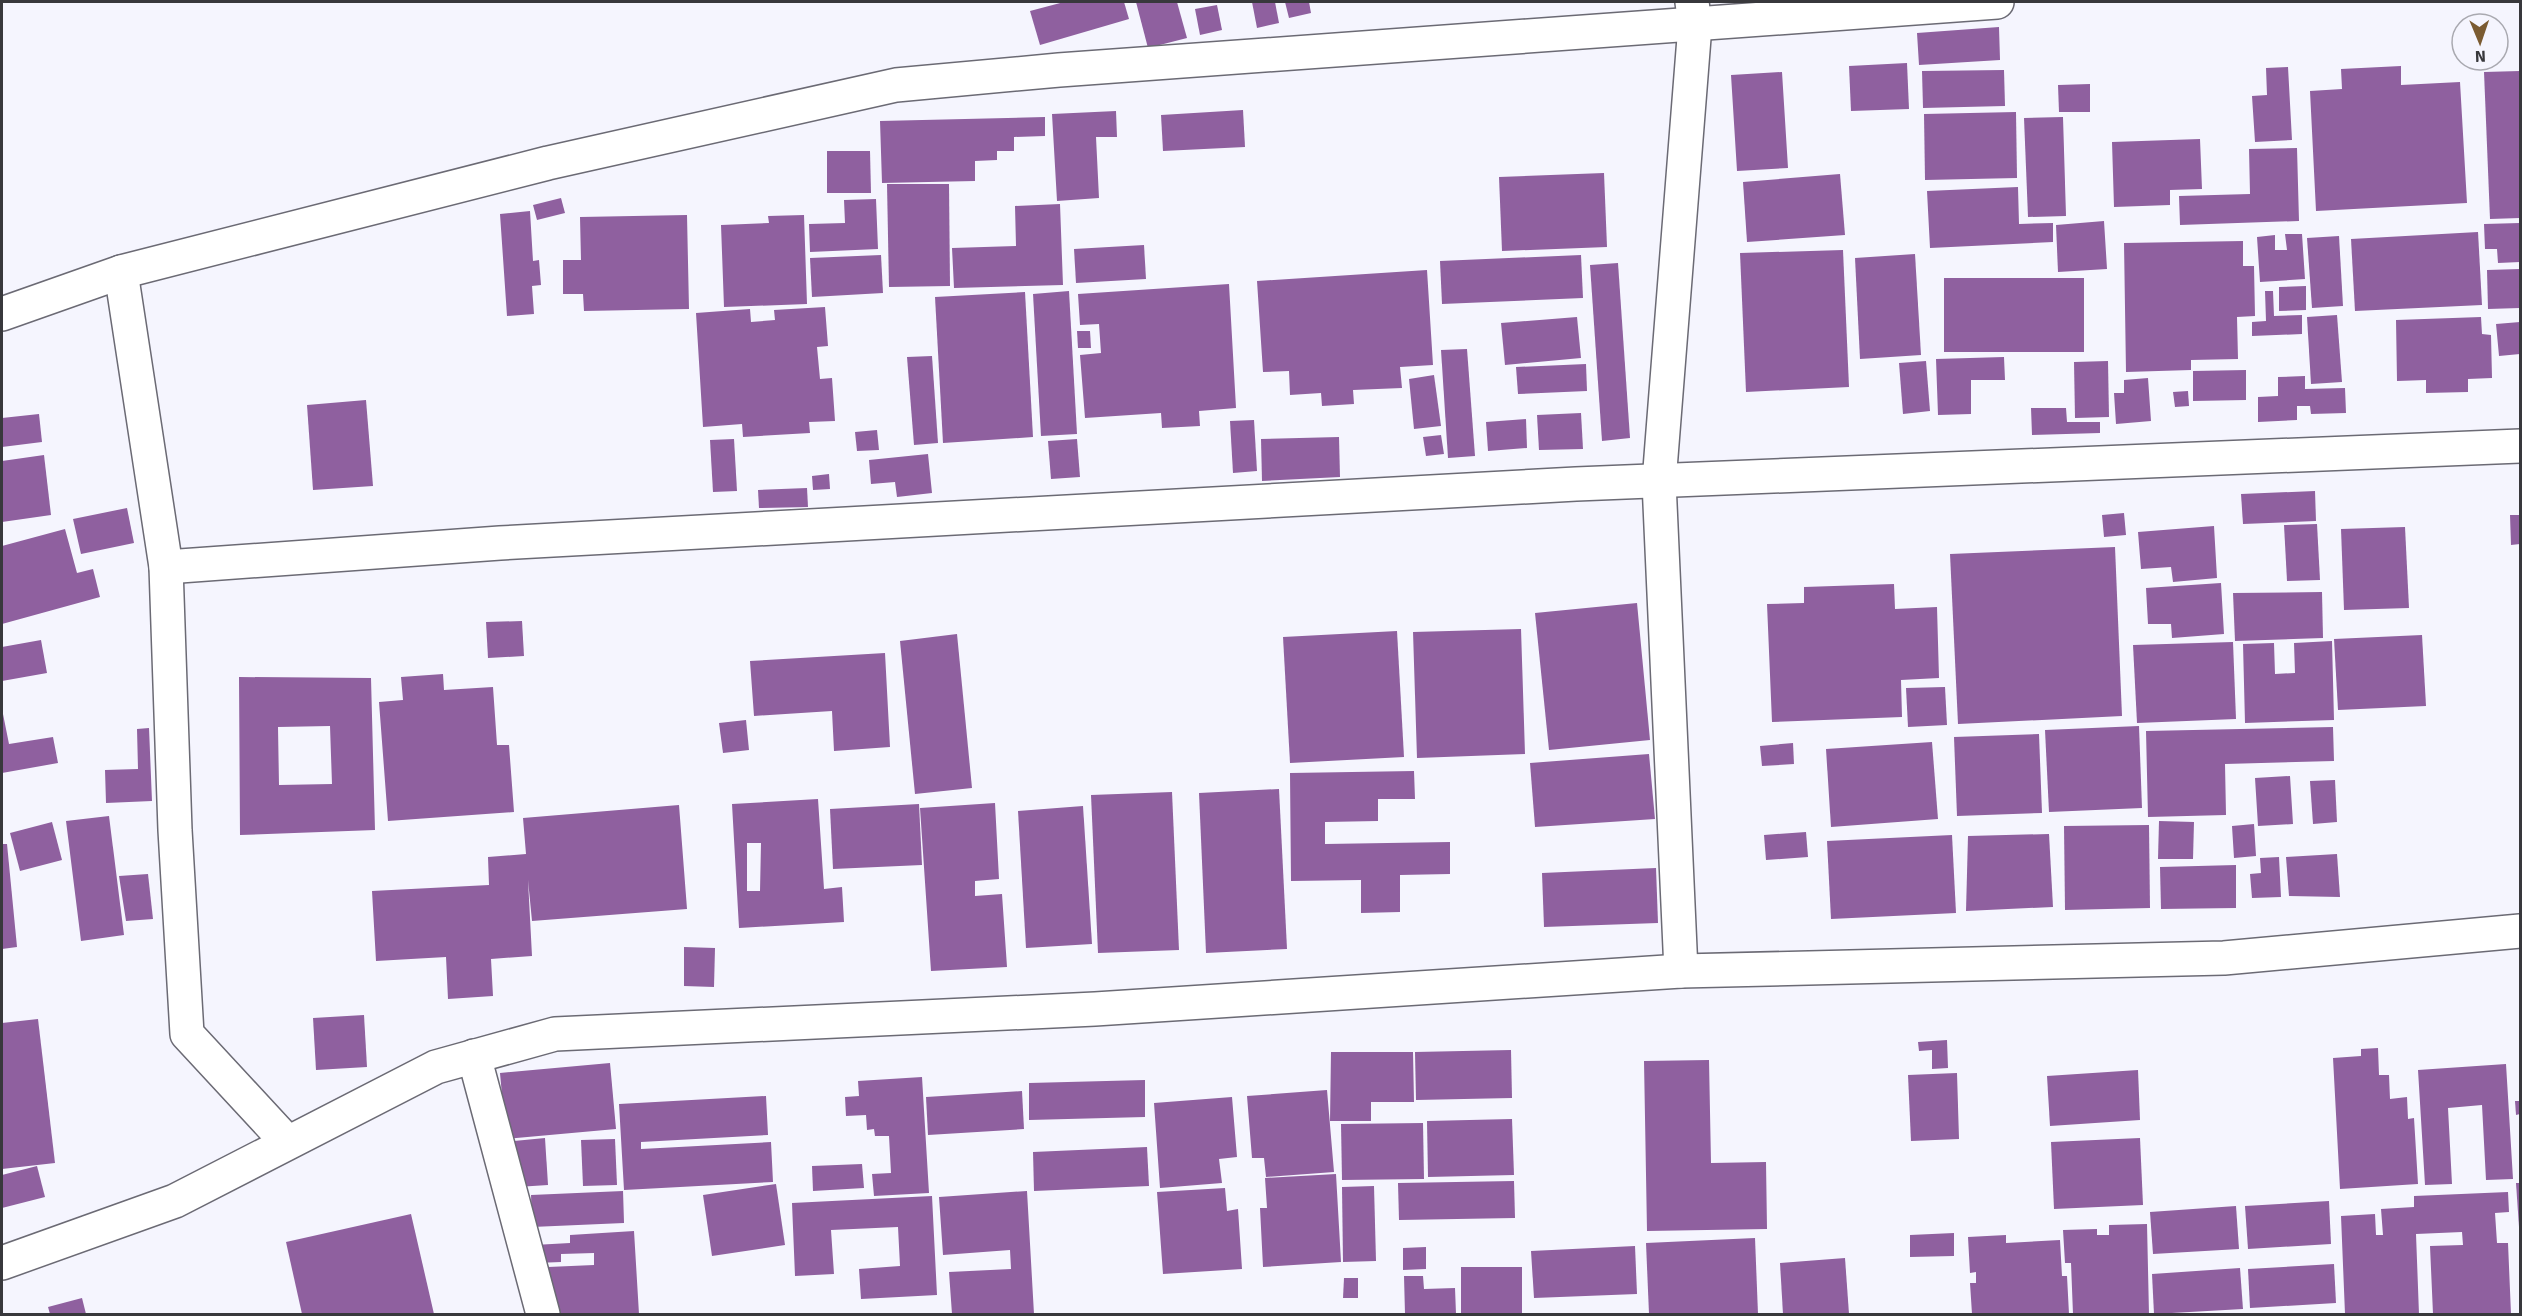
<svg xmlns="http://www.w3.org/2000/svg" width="2522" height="1316" viewBox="0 0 2522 1316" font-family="Signika,sans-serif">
  <rect width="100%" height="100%" fill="#f5f5fe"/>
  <g fill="#8f609f" fill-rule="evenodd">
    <polygon points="1064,2 1124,2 1129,19 1040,45 1030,11"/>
    <polygon points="1136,2 1177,2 1187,38 1148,48"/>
    <polygon points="1252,2 1275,2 1279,23 1257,28"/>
    <polygon points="1285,2 1309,2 1311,13 1289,18"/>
    <polygon points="1217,5 1222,30 1200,35 1195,9"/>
    <polygon points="1999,27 2000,60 1919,65 1917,33"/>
    <polygon points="1907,63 1909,109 1851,111 1849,66"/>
    <polygon points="2401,66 2401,85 2460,82 2467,203 2316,211 2310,91 2342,89 2341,69"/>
    <polygon points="2288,67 2292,140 2255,142 2252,96 2267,95 2266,68"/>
    <polygon points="2004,70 2005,106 1923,108 1922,71"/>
    <polygon points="2520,71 2520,218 2490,219 2484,72"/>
    <polygon points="1782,72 1788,168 1737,171 1731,75"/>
    <polygon points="2090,84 2090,112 2059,112 2058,85"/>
    <polygon points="1243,110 1245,147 1163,151 1161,115"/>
    <polygon points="1116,111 1117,137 1096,137 1099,198 1057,201 1052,114"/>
    <polygon points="2016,112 2017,178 1925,180 1924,114"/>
    <polygon points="1045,117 1045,136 1014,137 1014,151 997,151 997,160 975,161 975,181 882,183 880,121"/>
    <polygon points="2063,117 2066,216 2028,217 2024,118"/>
    <polygon points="2200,139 2202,189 2170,190 2170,205 2114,207 2112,142"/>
    <polygon points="2297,148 2299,221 2180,225 2179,196 2250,194 2249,149"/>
    <polygon points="827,151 870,151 871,193 827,193"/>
    <polygon points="1604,173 1607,247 1502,251 1499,177"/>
    <polygon points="1840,174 1845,235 1747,242 1743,182"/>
    <polygon points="887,184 949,184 950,286 889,287"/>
    <polygon points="2018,187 2019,224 2053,223 2053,242 1930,248 1927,191"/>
    <polygon points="561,198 565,213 537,220 533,205"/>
    <polygon points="876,199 878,249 810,252 809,224 845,223 844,200"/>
    <polygon points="1060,204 1063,285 954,288 952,248 1016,246 1015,206"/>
    <polygon points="530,211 533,261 539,260 541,285 532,286 534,314 507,316 500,214"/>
    <polygon points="687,215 689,309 584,311 583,294 563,294 563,260 581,260 580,217"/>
    <polygon points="804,215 807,304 724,307 721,225 769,223 768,216"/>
    <polygon points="2104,221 2107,269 2058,272 2056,225"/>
    <polygon points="2520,223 2520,262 2498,263 2497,249 2485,249 2484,224"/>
    <polygon points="2478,232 2482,305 2355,311 2351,239"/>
    <polygon points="2285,234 2302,234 2305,279 2260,282 2257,237 2275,235 2275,250 2287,250"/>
    <polygon points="2339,236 2343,306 2312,308 2307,238"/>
    <polygon points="2243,241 2243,266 2254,266 2255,316 2237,317 2238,359 2191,360 2191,370 2126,372 2124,243"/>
    <polygon points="1144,245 1146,279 1076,283 1074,249"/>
    <polygon points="1843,250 1849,387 1746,392 1740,253"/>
    <polygon points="1915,254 1921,355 1860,359 1855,258"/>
    <polygon points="881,255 883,293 812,297 810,258"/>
    <polygon points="1581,255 1583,298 1442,304 1440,261"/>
    <polygon points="1618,263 1630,438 1602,441 1590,265"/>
    <polygon points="2520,269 2520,308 2488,309 2487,270"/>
    <polygon points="1427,270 1433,365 1400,367 1402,388 1353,390 1354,404 1322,406 1321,393 1290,395 1289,371 1263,372 1257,281"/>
    <rect x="1944" y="278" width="140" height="74"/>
    <polygon points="1229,284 1236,408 1199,411 1200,426 1162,428 1161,413 1085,418 1080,355 1101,353 1099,324 1080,325 1078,294"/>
    <polygon points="2306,286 2306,310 2279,311 2279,287"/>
    <polygon points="1069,291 1077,434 1041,436 1033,294"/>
    <polygon points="2265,291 2273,291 2274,316 2302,315 2302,334 2252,336 2252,322 2266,321"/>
    <polygon points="1025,292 1033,437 943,443 935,297"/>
    <polygon points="825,307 828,346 817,347 820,379 832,378 835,421 809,422 810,433 743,437 742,424 703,427 696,313 750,309 751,322 775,320 774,310"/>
    <polygon points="2337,315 2342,382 2311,384 2307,317"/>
    <polygon points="1577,317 1581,358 1505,365 1501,323"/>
    <polygon points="2481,317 2482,334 2491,335 2492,378 2468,379 2468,392 2426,393 2426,380 2397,381 2396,320"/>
    <polygon points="2520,322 2520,354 2499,356 2496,324"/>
    <polygon points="1077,331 1090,331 1091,348 1078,348"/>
    <polygon points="1467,349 1475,456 1448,458 1441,350"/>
    <polygon points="932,356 938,443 914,445 907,357"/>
    <polygon points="2004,357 2005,380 1971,380 1971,414 1938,415 1936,359"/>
    <polygon points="1926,361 1930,411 1903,414 1899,363"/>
    <polygon points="2108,361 2109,417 2075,418 2074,362"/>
    <polygon points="1586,364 1587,391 1518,394 1516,367"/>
    <polygon points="2246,370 2246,400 2193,401 2193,371"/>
    <polygon points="1434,375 1441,426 1414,429 1409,379"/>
    <polygon points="2305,376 2305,389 2345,388 2346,413 2311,414 2310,406 2297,406 2297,420 2258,422 2258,397 2278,396 2278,377"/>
    <polygon points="2148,378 2151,421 2116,424 2114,393 2124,393 2124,380"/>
    <polygon points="2188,391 2189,406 2175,407 2173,392"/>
    <polygon points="366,400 373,486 313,490 307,405"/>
    <polygon points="2031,408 2066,408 2067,422 2100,422 2100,433 2032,435"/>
    <polygon points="1581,413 1583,449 1539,450 1537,415"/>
    <polygon points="39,414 42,442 2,447 2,418"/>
    <polygon points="1526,419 1527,448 1488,451 1486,422"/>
    <polygon points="1254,420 1257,471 1233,473 1230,421"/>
    <polygon points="877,430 879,450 857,451 855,432"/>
    <polygon points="1441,435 1444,454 1426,456 1423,437"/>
    <polygon points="1339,437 1340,477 1262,481 1261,439"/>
    <polygon points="734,439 737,491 713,492 710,440"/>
    <polygon points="1077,439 1080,477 1051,479 1048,441"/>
    <polygon points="928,454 932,493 897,497 895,482 871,484 869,460"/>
    <polygon points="44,455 51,515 2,522 2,461"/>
    <polygon points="829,474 830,489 813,490 812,476"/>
    <polygon points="807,488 808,507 759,508 758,490"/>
    <polygon points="2315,491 2316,521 2243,524 2241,494"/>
    <polygon points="127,508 134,543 81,554 73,519"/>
    <polygon points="2124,513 2126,535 2104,537 2102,515"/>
    <polygon points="2510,515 2520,515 2520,544 2511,545"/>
    <polygon points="2317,524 2320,580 2287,581 2284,525"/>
    <polygon points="2214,526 2217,578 2173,582 2171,567 2141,569 2138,532"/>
    <polygon points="2405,527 2409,608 2344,610 2341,529"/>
    <polygon points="65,529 77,573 93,569 100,597 2,624 2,546"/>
    <polygon points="2115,547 2122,716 1958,724 1950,554"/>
    <polygon points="2221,583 2224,634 2172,638 2171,624 2148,624 2146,588"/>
    <polygon points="1894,584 1895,609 1937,607 1939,678 1901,680 1902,717 1772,722 1767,604 1804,603 1804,587"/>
    <polygon points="2322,592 2323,638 2235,641 2233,593"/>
    <polygon points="1637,603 1650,740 1549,750 1535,613"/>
    <polygon points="522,621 524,656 488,658 486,622"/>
    <polygon points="1521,629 1525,754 1417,758 1413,632"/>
    <polygon points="1397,631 1404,757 1290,763 1283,637"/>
    <polygon points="957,634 972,788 915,794 900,641"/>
    <polygon points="2422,635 2426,706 2338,710 2334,639"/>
    <polygon points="41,640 47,673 2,681 2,647"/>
    <polygon points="2332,641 2334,720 2245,723 2243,644 2274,643 2275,674 2295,673 2294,643"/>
    <polygon points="2233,642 2236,719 2137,723 2133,645"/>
    <polygon points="885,653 890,747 834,751 832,711 754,716 750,661"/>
    <polygon points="443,674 444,690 493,687 497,745 509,745 514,812 388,821 379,702 403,700 401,677"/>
    <path d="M239 677 371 678 375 830 240 835ZM330 726 332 784 279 785 278 727Z"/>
    <polygon points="1945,687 1947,725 1908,727 1906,688"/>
    <polygon points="2,709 9,744 53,737 58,763 2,773"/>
    <polygon points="746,720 749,750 723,753 719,723"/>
    <polygon points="2139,726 2142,808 2049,812 2045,730"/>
    <polygon points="2333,727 2334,761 2225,764 2226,815 2148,817 2146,731"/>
    <polygon points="149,728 152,801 106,803 105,770 138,769 137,729"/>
    <polygon points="2039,734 2042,813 1957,816 1954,737"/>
    <polygon points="1932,742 1938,819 1831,827 1826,749"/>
    <polygon points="1793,743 1794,764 1762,766 1760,746"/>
    <polygon points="1649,754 1655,819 1535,827 1530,763"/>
    <polygon points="1414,771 1415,799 1378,799 1378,821 1325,822 1325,844 1450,842 1450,874 1400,875 1400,912 1361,913 1361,880 1291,881 1290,773"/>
    <polygon points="2290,776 2293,824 2258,826 2255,778"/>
    <polygon points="2335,780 2337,822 2313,824 2310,781"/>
    <polygon points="1279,789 1287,949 1206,953 1199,793"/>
    <polygon points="1172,792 1179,950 1098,953 1091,795"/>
    <path d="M818 799 824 889 842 887 844 922 739 928 732 804ZM747 843H761L760 891H747Z"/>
    <polygon points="995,803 999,879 975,881 975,896 1002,894 1007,967 931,971 920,808"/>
    <polygon points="919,804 922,865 833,869 830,809"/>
    <polygon points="679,805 687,909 532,921 528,880 532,956 491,959 493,996 448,999 446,957 376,961 372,891 489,885 488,857 526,854 523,818"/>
    <polygon points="1083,806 1092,944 1026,948 1018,811"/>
    <polygon points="109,816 124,935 81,941 66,821"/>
    <polygon points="2159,821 2194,822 2193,859 2158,859"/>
    <polygon points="52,822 62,860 20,871 10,833"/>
    <polygon points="2254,824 2256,856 2234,858 2232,826"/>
    <polygon points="2149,825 2150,908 2065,910 2064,826"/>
    <polygon points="1806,832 1808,857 1766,860 1764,835"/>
    <polygon points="2049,834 2053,907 1966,911 1968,836"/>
    <polygon points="1952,835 1956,913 1831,919 1827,841"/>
    <polygon points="2,844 7,844 17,947 2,949"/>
    <polygon points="2337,854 2340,897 2289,896 2286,857"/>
    <polygon points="2279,857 2281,897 2252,898 2250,874 2261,873 2260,858"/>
    <polygon points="2236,865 2236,908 2161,909 2160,867"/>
    <polygon points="1656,868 1658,923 1544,927 1542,873"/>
    <polygon points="148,874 153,919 126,921 119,876"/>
    <polygon points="684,947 715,948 714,987 684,986"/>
    <polygon points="364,1015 367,1067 316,1070 313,1018"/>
    <polygon points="38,1019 55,1163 2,1169 2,1023"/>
    <polygon points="1947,1040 1948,1068 1932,1069 1932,1050 1919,1051 1918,1042"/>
    <polygon points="2378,1048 2379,1075 2389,1075 2390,1099 2407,1097 2408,1119 2414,1118 2418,1184 2340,1189 2333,1058 2361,1056 2361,1049"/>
    <polygon points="1511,1050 1512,1098 1416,1100 1415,1052"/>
    <polygon points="1331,1052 1413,1052 1414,1102 1371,1102 1371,1121 1330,1121"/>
    <polygon points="1709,1060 1711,1163 1766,1162 1767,1229 1647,1231 1644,1061"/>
    <polygon points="610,1063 616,1129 506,1139 500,1073"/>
    <polygon points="2506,1064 2513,1179 2486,1180 2482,1105 2448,1108 2452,1184 2425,1185 2418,1070"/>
    <polygon points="2138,1070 2140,1120 2050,1126 2047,1076"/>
    <polygon points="1957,1073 1959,1139 1911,1141 1908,1075"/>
    <polygon points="922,1077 929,1193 874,1196 872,1174 891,1173 889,1136 875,1136 874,1129 867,1130 866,1115 846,1116 845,1097 859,1096 858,1081"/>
    <polygon points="1145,1080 1145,1117 1029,1120 1029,1083"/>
    <polygon points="1327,1090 1334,1172 1266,1177 1264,1158 1252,1158 1247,1096"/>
    <polygon points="1022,1091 1024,1129 928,1135 926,1097"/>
    <polygon points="766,1096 768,1135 641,1142 641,1149 771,1142 773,1182 624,1190 619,1104"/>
    <polygon points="1232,1097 1237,1157 1219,1159 1222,1183 1160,1188 1154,1103"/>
    <polygon points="2515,1101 2520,1101 2520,1114 2516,1115"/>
    <polygon points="1512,1119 1514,1175 1428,1177 1427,1121"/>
    <polygon points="1423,1123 1424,1179 1342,1180 1341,1124"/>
    <polygon points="545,1138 548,1185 517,1187 514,1141"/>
    <polygon points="2140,1138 2143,1205 2054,1209 2051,1142"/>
    <polygon points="615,1139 617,1185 583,1186 581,1140"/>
    <polygon points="1147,1147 1149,1186 1034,1191 1033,1152"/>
    <polygon points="862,1164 864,1188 813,1191 812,1166"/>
    <polygon points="37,1166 45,1197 2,1208 2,1175"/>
    <polygon points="1336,1174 1341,1262 1263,1267 1260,1208 1267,1208 1265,1178"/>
    <polygon points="1514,1181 1515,1218 1399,1220 1398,1183"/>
    <polygon points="2516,1183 2520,1183 2520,1227 2519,1227"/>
    <polygon points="776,1184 785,1245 712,1256 703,1195"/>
    <polygon points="1374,1186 1376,1261 1343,1262 1342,1187"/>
    <polygon points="1225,1188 1227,1211 1238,1209 1242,1269 1163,1274 1157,1192"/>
    <polygon points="623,1191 624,1223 532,1227 531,1195"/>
    <polygon points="1027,1191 1034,1314 952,1314 949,1272 1011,1269 1010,1250 943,1255 939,1197"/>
    <polygon points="2508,1192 2509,1212 2495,1213 2497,1243 2508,1243 2511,1314 2433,1314 2430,1246 2463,1245 2462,1232 2416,1234 2419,1314 2345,1314 2341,1216 2375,1214 2376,1235 2383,1235 2381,1209 2414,1207 2414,1196"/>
    <polygon points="932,1196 937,1295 861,1299 859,1269 900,1266 898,1227 831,1230 834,1274 795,1276 792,1203"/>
    <polygon points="2329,1201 2331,1244 2248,1249 2245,1206"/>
    <polygon points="2236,1206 2239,1249 2153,1254 2150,1212"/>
    <polygon points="411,1214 434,1314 302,1314 286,1242"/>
    <polygon points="2147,1224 2149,1314 2073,1314 2071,1263 2065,1263 2063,1230 2097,1229 2097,1235 2109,1235 2109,1225"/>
    <polygon points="634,1231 639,1314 551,1314 548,1267 594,1265 594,1253 561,1254 561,1262 536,1263 534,1245 570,1243 570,1235"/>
    <polygon points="1954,1233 1954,1256 1910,1257 1910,1235"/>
    <polygon points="2006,1235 2006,1243 2060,1240 2062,1276 2067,1276 2069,1314 1972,1314 1970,1283 1976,1283 1976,1272 1970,1273 1968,1237"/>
    <polygon points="1755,1238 1758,1314 1649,1314 1646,1243"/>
    <polygon points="1635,1246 1637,1294 1534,1298 1531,1251"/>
    <polygon points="1426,1247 1426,1269 1403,1270 1403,1248"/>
    <polygon points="1845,1258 1849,1314 1783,1314 1780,1263"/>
    <polygon points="2334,1264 2336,1303 2250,1308 2248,1269"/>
    <rect x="1461" y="1267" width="61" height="47"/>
    <polygon points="2240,1268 2243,1309 2154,1314 2152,1274"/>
    <polygon points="1404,1276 1423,1276 1424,1289 1455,1288 1456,1314 1405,1314"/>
    <polygon points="1344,1278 1358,1278 1358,1298 1343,1298"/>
    <polygon points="82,1298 86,1314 50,1314 48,1307"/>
  </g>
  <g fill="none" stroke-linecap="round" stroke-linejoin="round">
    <g stroke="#6b6a74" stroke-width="36">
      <g id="minor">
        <polyline points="121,272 166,567 500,543 1576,484 2520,446"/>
        <polyline points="2,314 121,272 548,163 896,85 1059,70 1997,2"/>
        <polyline points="166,567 175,830 187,1034 287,1142"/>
        <polyline points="1681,971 1659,482 1695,25 1692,2"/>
        <polyline points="474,1056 543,1314"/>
        <polyline points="2,1263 175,1201 436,1067 555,1034 1095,1009 1681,971 2224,958 2520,931"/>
      </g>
    </g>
    <use href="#minor" stroke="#fff" stroke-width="33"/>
  </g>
  <rect width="2522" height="1316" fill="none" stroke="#38383c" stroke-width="6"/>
  <g transform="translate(2480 42) rotate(178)"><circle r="28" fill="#f5f5fe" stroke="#a9a9b0" stroke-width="1.5"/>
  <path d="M0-4.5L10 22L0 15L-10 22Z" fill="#7b5b31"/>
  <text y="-9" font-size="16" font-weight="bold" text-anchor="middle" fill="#38383c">N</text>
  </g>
</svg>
